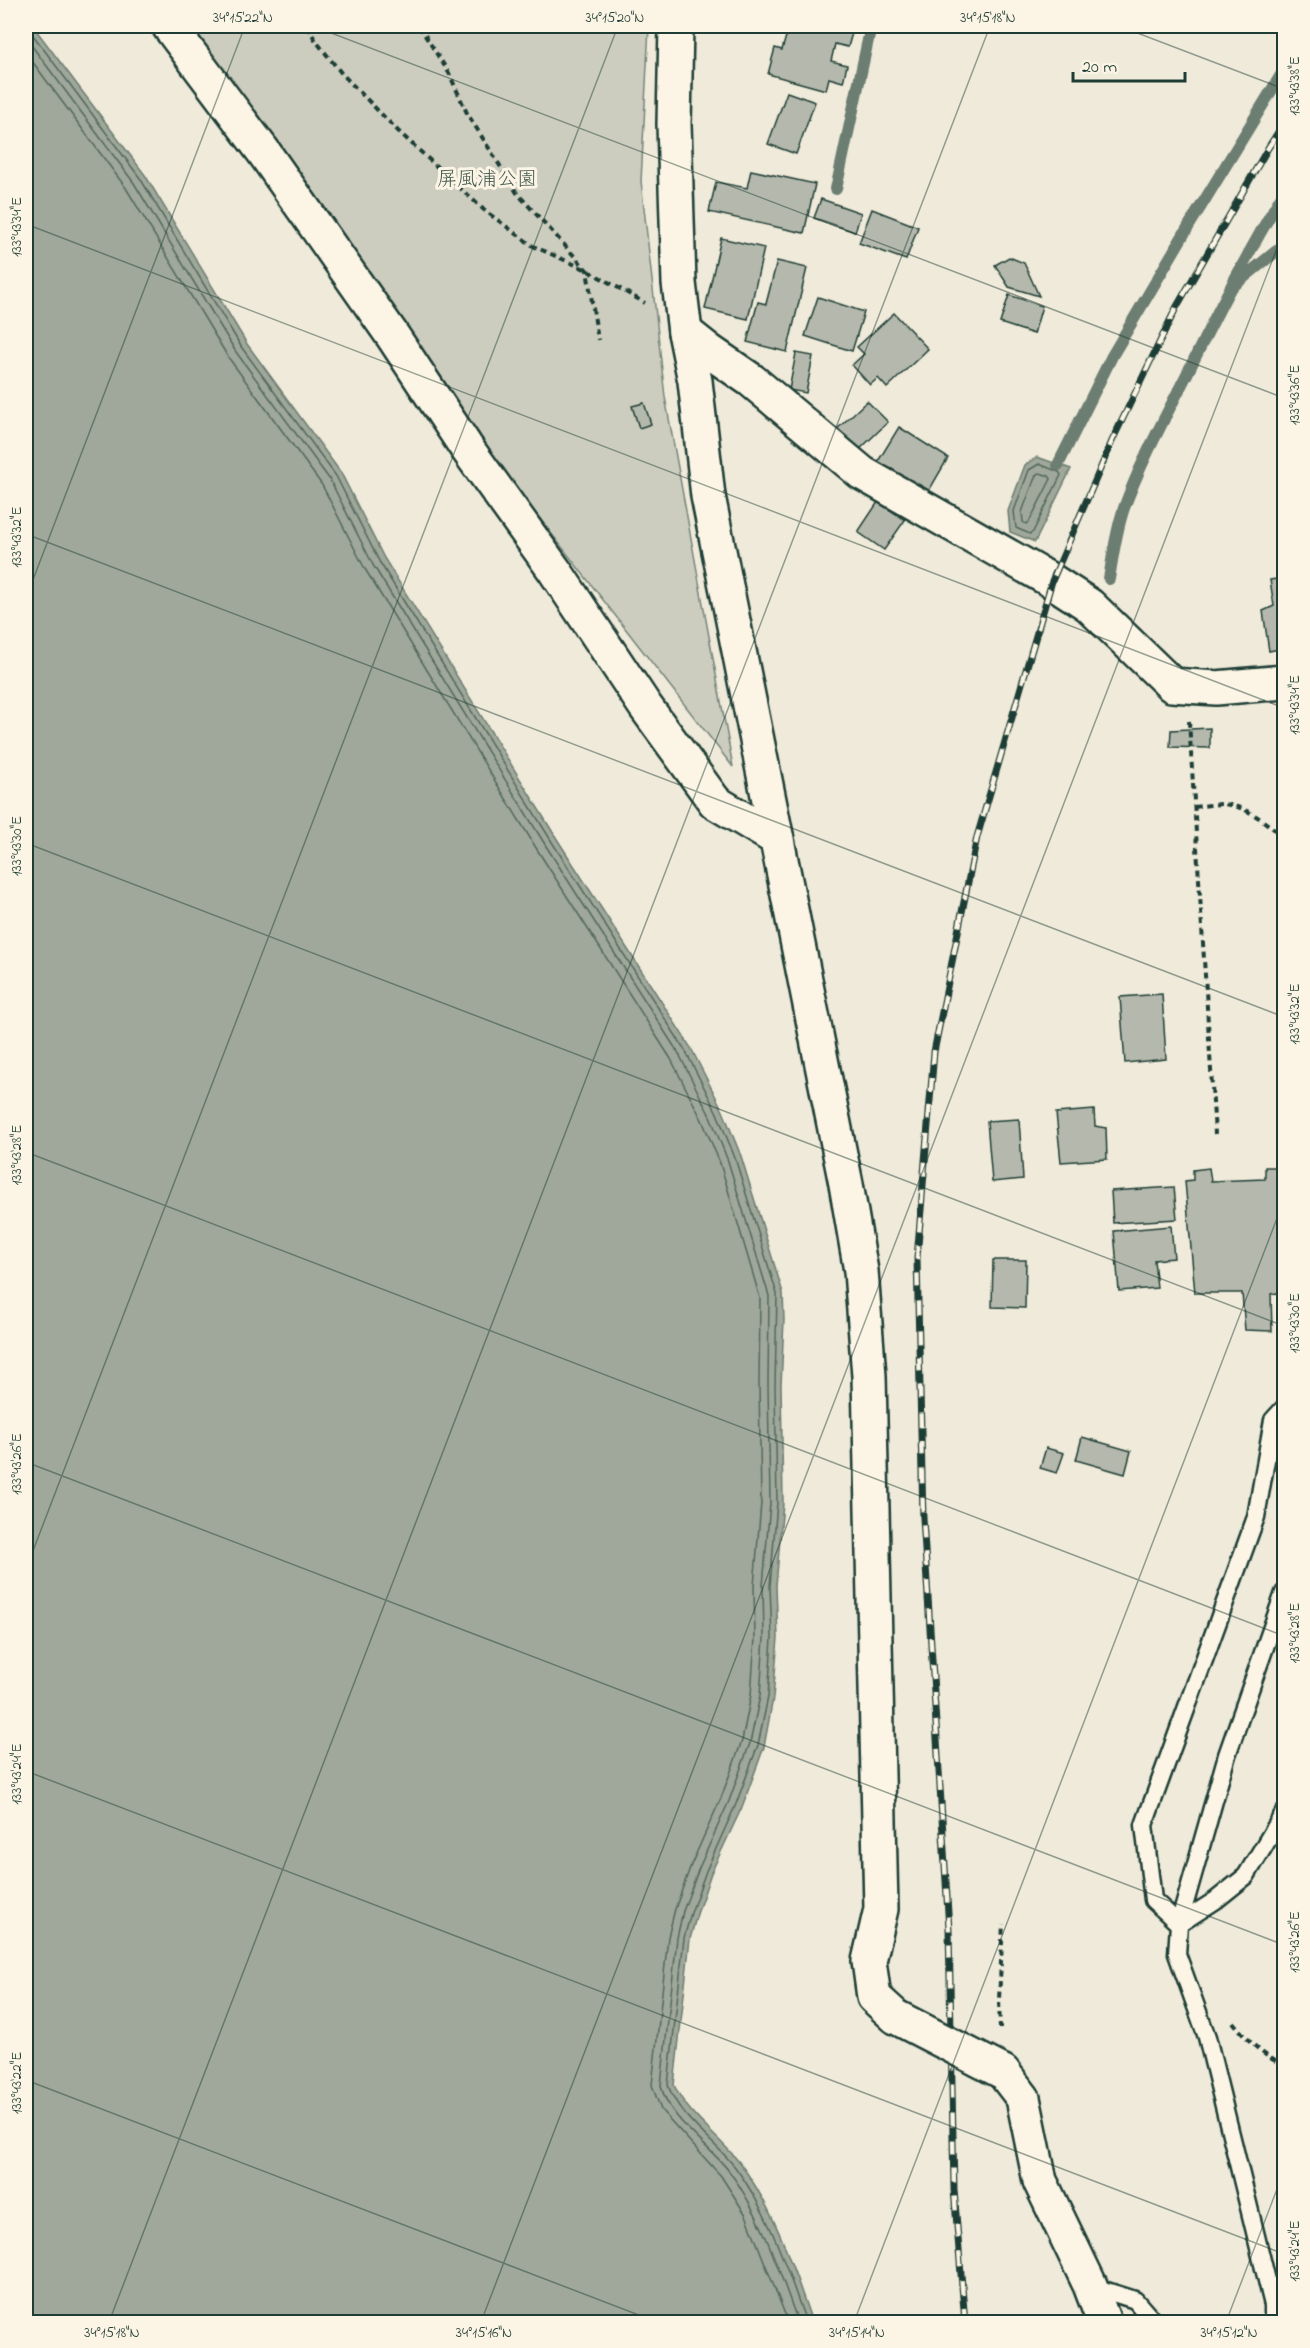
<svg xmlns="http://www.w3.org/2000/svg" width="1310" height="2348" viewBox="0 0 1310 2348" font-family="'Indie Flower','Klee One',sans-serif">
  <rect width="100%" height="100%" fill="#efeada"/>
  <filter id="ink" filterUnits="userSpaceOnUse"><feTurbulence type="fractalNoise" baseFrequency=".0167" numOctaves="2"/><feDisplacementMap in="SourceGraphic" scale="12" xChannelSelector="R" yChannelSelector="G"/><feConvolveMatrix kernelMatrix="1 2 1 2 8 2 1 2 1" color-interpolation-filters="sRGB"/></filter>
  <g filter="url(#ink)">
    <polygon fill="#cccdbf" stroke="#76857a" stroke-width="1.5" points="192,26 649,26 641,181 665,397 733,767 485,448"/>
    <g fill="#9fa89a" stroke="#6c7d71" stroke-width="1.5">
      <path d="M26 26H33L145 175 247 344 341 473 384 558 557 839 691 1048 723 1111 741 1156 783 1293 784 1320 781 1385 783 1503 776 1586 778 1638 773 1698 764 1747 742 1807 711 1873 697 1914 690 1939 674 2085C688 2116 719 2136 739 2162 775 2209 793 2268 812 2322H26Z"/>
      <polygon points="1037,457 1071,469 1035,542 1010,532 1008,511 1025,465"/>
    </g>
    <g fill="none" stroke-linecap="round" stroke-linejoin="round">
      <g stroke="#52685d" stroke-width="1.5">
        <path d="M28 26 30 31 140 178 242 348 336 476 379 561 552 842 685 1050 717 1113 735 1158 777 1294 775 1385 777 1503 770 1586 772 1638 768 1697 758 1745 736 1804 706 1871 691 1913 684 1938 668 2085C679 2118 714 2140 735 2167 769 2212 787 2269 806 2322"/>
        <path d="M26 38 134 183 236 352 330 480 373 565 546 846 679 1054 710 1116 728 1161 769 1296 768 1384 770 1503 763 1586 764 1638 760 1696 750 1743 729 1801 699 1868 683 1911 677 1938 661 2085C667 2118 709 2145 729 2171 762 2215 779 2271 798 2322"/>
        <polyline points="26,53 126,188 228,357 322,485 365,569 538,851 671,1059 702,1120 720,1163 760,1298 759,1384 761,1503 754,1586 755,1638 751,1695 742,1741 721,1798 691,1865 675,1909 668,1937 652,2085 661,2110 721,2176 746,2215 788,2322"/>
        <polygon points="1039,464 1059,472 1061,475 1033,532 1030,534 1016,528 1014,511 1029,470"/>
        <polygon points="1040,473 1049,476 1051,479 1029,522 1026,524 1023,522 1022,512 1036,475"/>
      </g>
      <g stroke="#6c7d71" stroke-width="12">
        <polyline points="836,189 871,26"/>
        <polyline points="1232,287 1284,245"/>
        <polyline points="1058,465 1112,356 1184,234 1284,70"/>
        <path d="M1109 579C1113 555 1116 531 1124 508 1141 461 1166 416 1188 372 1218 310 1249 250 1284 192"/>
      </g>
    </g>
    <g fill="#b5b9ad" stroke="#1f3d34" stroke-width="1.5">
      <polygon points="789,26 854,26 848,47 835,44 831,61 847,65 843,82 829,78 826,90 768,74 775,48 782,50"/>
      <polygon points="787,92 815,102 796,154 768,144"/>
      <polygon points="751,170 815,184 804,233 709,212 716,182 747,188"/>
      <polygon points="821,199 861,213 855,232 814,218"/>
      <polygon points="872,209 918,227 906,260 859,243"/>
      <polygon points="721,238 764,248 748,319 705,309"/>
      <polygon points="1009,257 1024,263 1039,296 1009,287 995,265"/>
      <polygon points="777,261 807,268 787,352 747,342 758,302 766,304"/>
      <polygon points="1009,295 1042,306 1034,334 1000,323"/>
      <polygon points="818,297 864,312 852,351 805,336"/>
      <polygon points="894,313 928,349 887,388 878,378 870,385 852,365 864,354 857,347"/>
      <polygon points="796,353 813,356 806,393 789,390"/>
      <polygon points="867,401 888,422 857,452 836,430"/>
      <polygon points="644,403 651,424 639,428 632,406"/>
      <polygon points="899,427 948,458 927,494 877,463"/>
      <polygon points="878,502 905,520 884,550 858,532"/>
      <polygon points="1284,578 1284,648 1269,651 1263,611 1274,606 1270,580"/>
      <polygon points="1210,728 1210,748 1170,747 1171,730"/>
      <polygon points="1162,994 1166,1059 1125,1063 1120,997"/>
      <polygon points="1094,1110 1095,1126 1106,1128 1107,1159 1061,1162 1056,1113"/>
      <polygon points="1019,1119 1023,1179 992,1182 987,1121"/>
      <polygon points="1265,1167 1284,1167 1284,1292 1271,1294 1272,1331 1245,1330 1242,1293 1195,1293 1185,1181 1193,1180 1193,1170 1209,1168 1211,1181 1265,1179"/>
      <polygon points="1174,1187 1177,1219 1113,1223 1111,1191"/>
      <polygon points="1171,1226 1174,1258 1154,1260 1157,1288 1119,1291 1114,1231"/>
      <polygon points="993,1260 1026,1260 1025,1308 992,1307"/>
      <polygon points="1082,1437 1131,1451 1125,1474 1076,1460"/>
      <polygon points="1046,1448 1064,1453 1057,1473 1040,1468"/>
    </g>
    <g fill="none" stroke-linecap="round" stroke-linejoin="round">
      <g stroke="#1f3d34" stroke-width="21">
        <g id="service">
          <polyline points="1179,1924 1227,1755 1284,1593"/>
          <polyline points="1179,1924 1216,1900 1246,1876 1284,1813"/>
          <polyline points="1091,2286 1135,2300 1154,2322"/>
          <polyline points="1273,2322 1273,2305 1207,2037 1177,1954 1179,1924 1153,1900 1144,1825 1256,1517 1273,1420 1284,1408"/>
        </g>
      </g>
      <g stroke="#1f3d34" stroke-width="38">
        <g id="minor">
          <polyline points="169,26 263,151 392,335 466,447 555,571 645,706 715,802 777,839"/>
          <polyline points="685,332 709,351 751,380 862,473 1052,581 1089,605 1172,685 1216,688 1284,682"/>
        </g>
      </g>
      <g stroke="#1f3d34" stroke-width="38">
        <g id="tertiary">
          <polyline points="676,26 674,124 679,283 685,332 695,381 708,496 846,1184 861,1271 869,1376 881,1909 869,1961 874,1997 896,2017"/>
          <polyline points="1003,2072 1023,2098 1040,2181 1090,2285 1104,2322"/>
        </g>
      </g>
      <g stroke="#1f3d34" stroke-width="4" stroke-dasharray="6 4.5" stroke-linecap="butt">
        <polyline points="307,26 316,41 342,74 398,131 484,210 533,246 587,270 645,303"/>
        <polyline points="419,26 449,73 467,113 517,193 587,270 598,340"/>
        <polyline points="1189,721 1215,1134"/>
        <path d="M1194 807C1203 806 1214 804 1223 804 1247 806 1267 823 1284 838"/>
        <path d="M1233 2022C1247 2039 1263 2057 1284 2065"/>
        <polyline points="1000,2029 999,1999 1003,1924"/>
      </g>
      <use href="#service" stroke="#fcf5e5" stroke-width="16"/>
      <use href="#minor" stroke="#fcf5e5" stroke-width="33"/>
      <use href="#tertiary" stroke="#fcf5e5" stroke-width="33"/>
      <g stroke="#1f3d34" stroke-width="7">
        <polyline id="rail" points="965,2322 954,2190 949,1929 923,1518 917,1258 934,1052 977,837 1052,581 1113,439 1176,308 1268,148 1284,123"/>
      </g>
      <use href="#rail" stroke="#fcf5e5" stroke-width="4.5" stroke-dasharray="14" stroke-linecap="butt"/>
      <g stroke="#1f3d34" stroke-width="38" stroke-linecap="butt">
        <polyline id="tertiary-bridge" points="896,2017 1003,2072"/>
      </g>
      <use href="#tertiary-bridge" stroke="#fcf5e5" stroke-width="33"/>
    </g>
  </g>
  <path fill="none" stroke="#1f3d34" stroke-width="1.5" stroke-opacity="0.45" d="M313 26 1284 398M1119 26 1284 89M26 224 1284 708M26 534 1284 1017M26 598 245 26M26 843 1284 1326M26 1152 1284 1636M26 1462 1284 1945M26 1569 618 26M26 1771 1284 2254M26 2080 657 2322M109 2322 990 26M481 2322 1284 230M854 2322 1284 1200M1226 2322 1284 2171"/>
  <g text-anchor="middle" dominant-baseline="central" stroke-width="6" stroke-linejoin="round" paint-order="stroke">
    <g font-size="20" fill="#425a50" stroke="#fcf5e5">
      <text x="487" y="180">屏風浦公園</text>
    </g>
  </g>
  <rect width="1310" height="2348" fill="none" stroke="#fcf5e5" stroke-width="66"/>
  <path d="M1073 72v9h112v-9" fill="none" stroke="#1f3d34" stroke-width="3"/>
  <text x="1082" y="72" font-size="18" fill="#1f3d34" stroke="#fcf5e5" stroke-width="4.5" paint-order="stroke">20 m</text>
  <rect x="33" y="33" width="1244" height="2282" fill="none" stroke="#1f3d34" stroke-width="2"/>
  <g font-size="15" text-anchor="middle" fill="#1f3d34">
    <text x="243" y="22">34°15'22"N</text>
    <text x="615" y="22">34°15'20"N</text>
    <text x="988" y="22">34°15'18"N</text>
    <text transform="translate(1294 86) rotate(-90)" y="5">133°43'38"E</text>
    <text transform="translate(16 227) rotate(-90)" y="5">133°43'34"E</text>
    <text transform="translate(1294 395) rotate(-90)" y="5">133°43'36"E</text>
    <text transform="translate(16 537) rotate(-90)" y="5">133°43'32"E</text>
    <text transform="translate(1294 705) rotate(-90)" y="5">133°43'34"E</text>
    <text transform="translate(16 846) rotate(-90)" y="5">133°43'30"E</text>
    <text transform="translate(1294 1014) rotate(-90)" y="5">133°43'32"E</text>
    <text transform="translate(16 1155) rotate(-90)" y="5">133°43'28"E</text>
    <text transform="translate(1294 1323) rotate(-90)" y="5">133°43'30"E</text>
    <text transform="translate(16 1464) rotate(-90)" y="5">133°43'26"E</text>
    <text transform="translate(1294 1633) rotate(-90)" y="5">133°43'28"E</text>
    <text transform="translate(16 1774) rotate(-90)" y="5">133°43'24"E</text>
    <text transform="translate(1294 1942) rotate(-90)" y="5">133°43'26"E</text>
    <text transform="translate(16 2083) rotate(-90)" y="5">133°43'22"E</text>
    <text transform="translate(1294 2251) rotate(-90)" y="5">133°43'24"E</text>
    <text x="112" y="2337">34°15'18"N</text>
    <text x="484" y="2337">34°15'16"N</text>
    <text x="857" y="2337">34°15'14"N</text>
    <text x="1229" y="2337">34°15'12"N</text>
  </g>
</svg>
